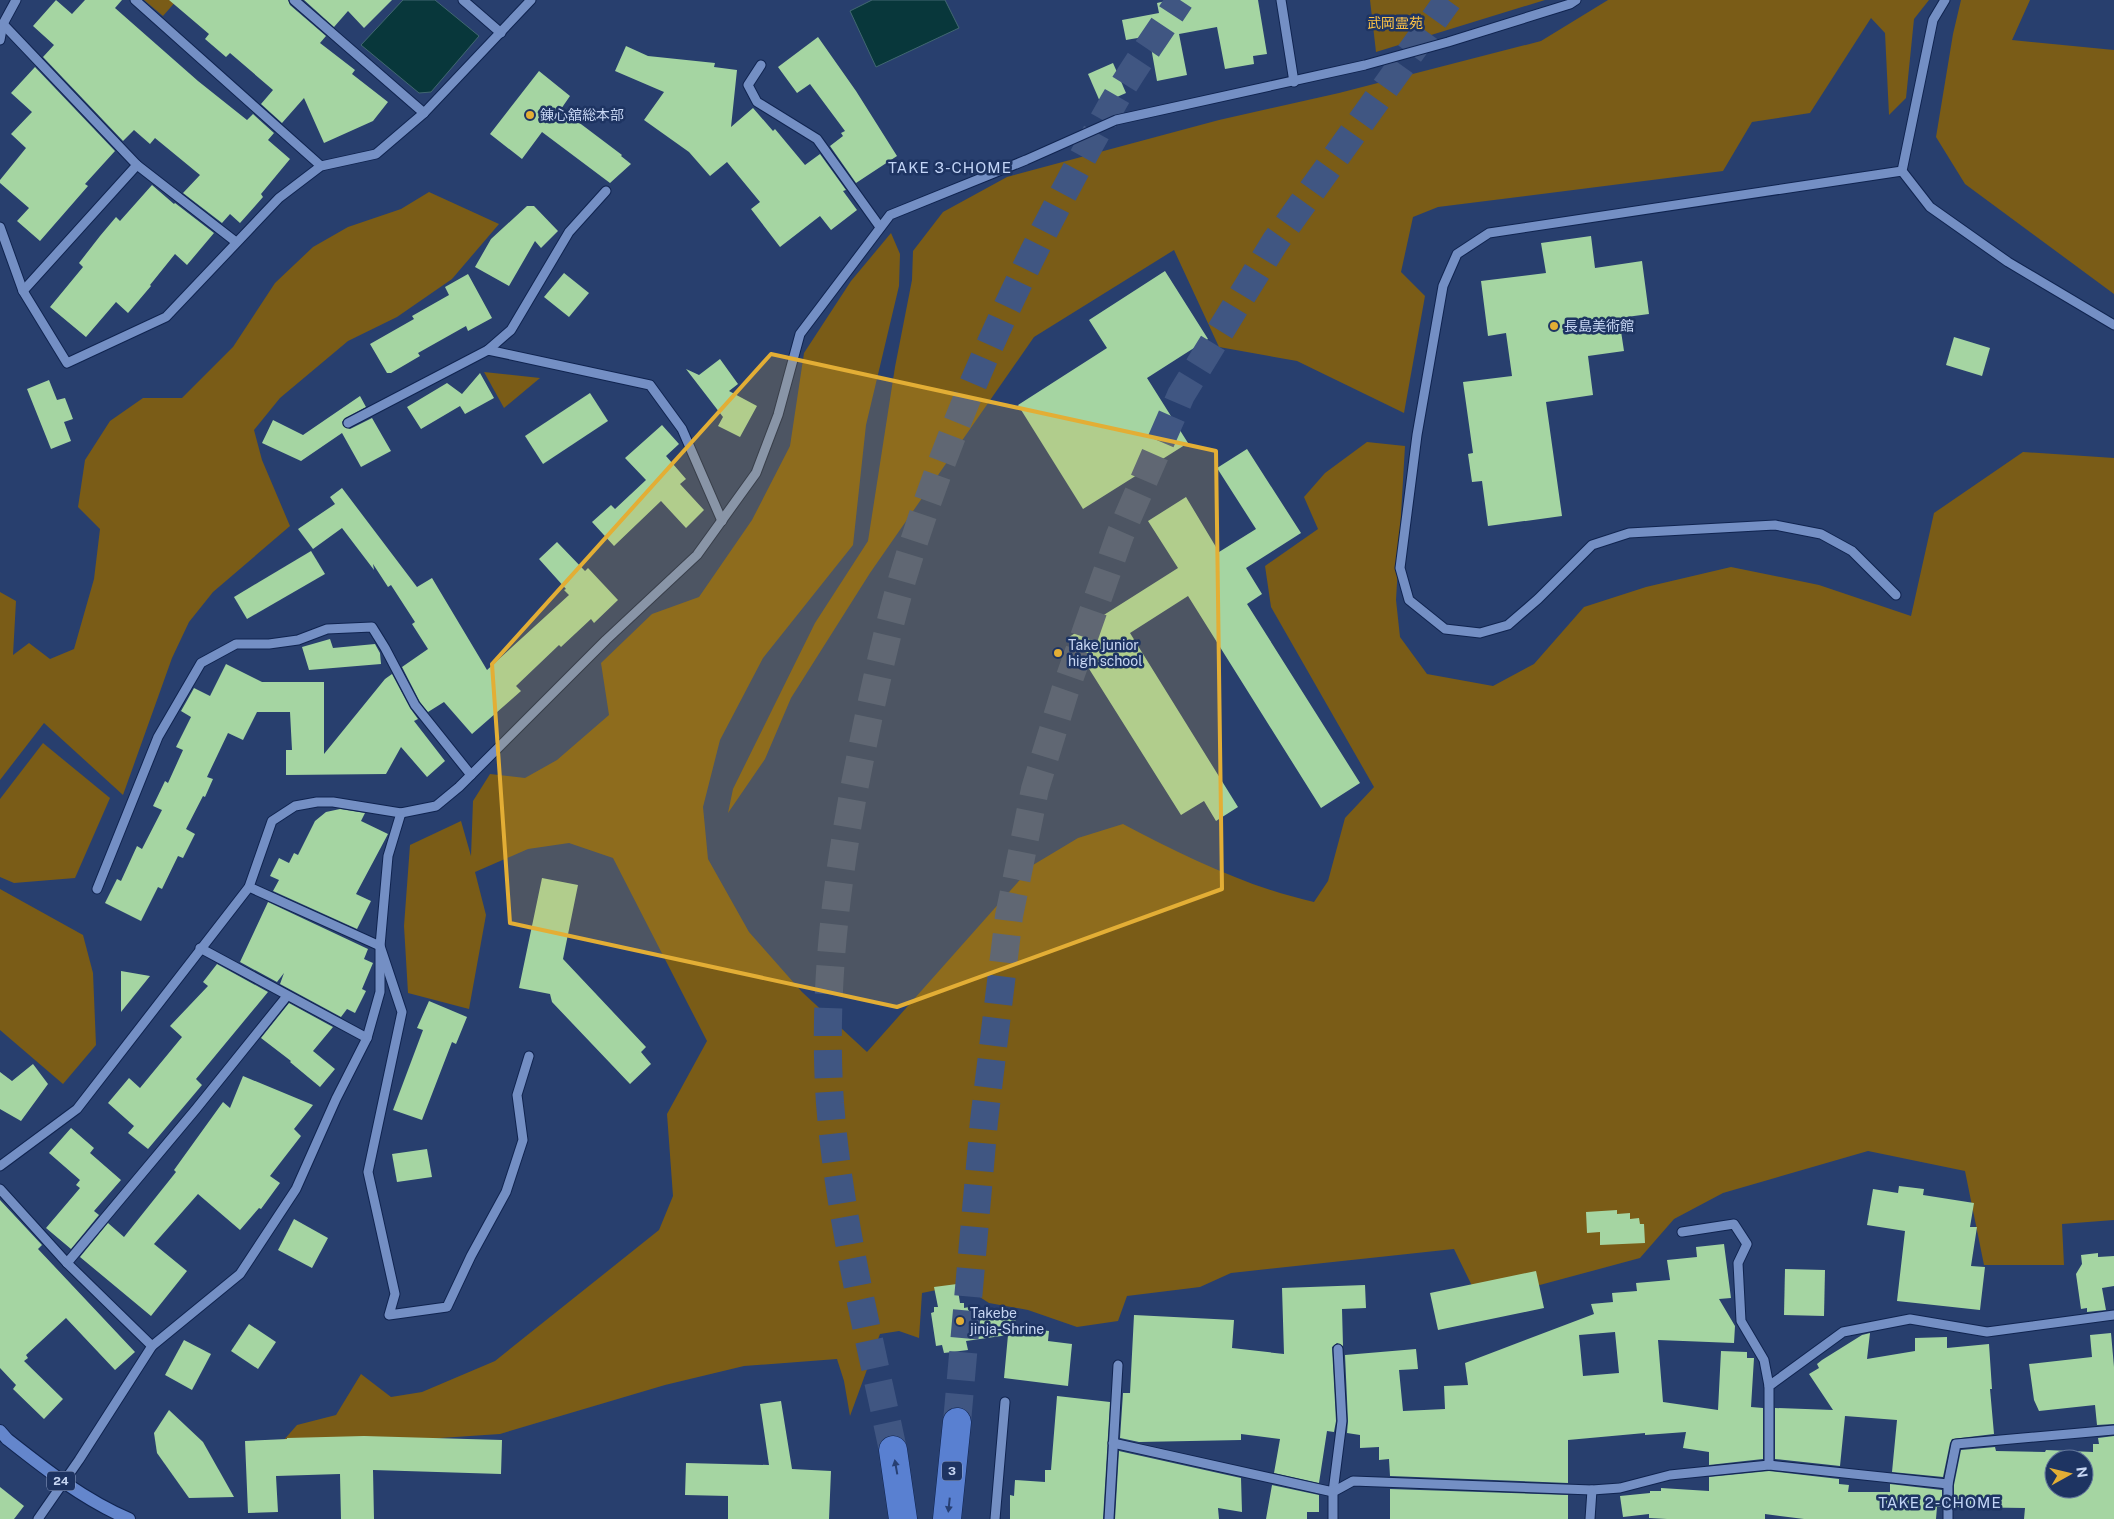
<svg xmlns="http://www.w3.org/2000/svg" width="2114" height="1519" viewBox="0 0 2114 1519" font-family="'Public Sans','Noto Sans JP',sans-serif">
  <rect width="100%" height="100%" fill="#283f6e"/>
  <g fill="#7a5c17">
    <polygon points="144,0 177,0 163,16"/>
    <polygon points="1370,0 1545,0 1376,52"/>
    <polygon points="1608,0 1929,0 1914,19 1906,98 1889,115 1885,33 1871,18 1810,113 1752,122 1723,171 1438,207 1413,217 1401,272 1425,296 1404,413 1297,361 1219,347 1174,250 1034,337 870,573 791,698 765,759 728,813 733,789 815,623 868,541 895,367 912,280 913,251 943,212 1007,177 1219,120 1339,93 1541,41"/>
    <polygon points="1961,0 2030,0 2012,40 2114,50 2114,294 1965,184 1936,137 1953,34"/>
    <polygon points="429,192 499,224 452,279 397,317 348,341 280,398 254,430 262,460 290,526 213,592 189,622 172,658 123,795 44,723 0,780 0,592 16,601 13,655 29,643 50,659 74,649 94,579 100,529 78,507 85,460 110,421 143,398 182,398 233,347 275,283 313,247 348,227 401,209"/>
    <path d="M891 233 900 254 899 286 866 425 853 545 763 658 720 740 703 807 708 859 749 932 802 992 867 1052 1033 865 1078 838 1123 824C1184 856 1247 887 1314 902L1328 881 1345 818 1374 787 1271 607 1265 566 1318 529 1304 497 1325 473 1367 442 1405 446 1396 600 1400 637 1427 674 1493 686 1534 664 1584 607 1646 587 1731 567 1819 585 1911 616 1934 513 2023 452 2114 458V1220L2062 1224 2064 1265H1984L1965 1171 1868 1151 1723 1193 1674 1219 1640 1258 1503 1295 1475 1292 1454 1249 1231 1273 1200 1287 1127 1296 1118 1321 1077 1327 1028 1310 989 1303 961 1285 922 1293 919 1338 899 1331 880 1334 850 1416 844 1381 837 1359 744 1366 665 1385 500 1434 276 1449 297 1425 336 1415 361 1374 391 1397 422 1392 495 1361 659 1230 673 1196 667 1114 707 1041 613 858 569 843 528 849 475 872 486 915 469 1009 408 993 404 926 410 845 461 821 471 856 473 801 490 774 525 778 557 760 609 715 601 663 652 614 699 597 752 520 790 446 804 353 851 281Z"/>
    <polygon points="484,372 540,378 504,408"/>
    <polygon points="43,743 110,798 75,878 14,883 0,877 0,799"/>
    <polygon points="0,889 83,935 93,973 96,1045 63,1084 0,1030"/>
  </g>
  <g fill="#08373b" stroke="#416772">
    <polygon points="403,0 435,0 479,36 431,92 419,93 361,45"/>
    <polygon points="872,0 945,0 959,28 876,67 850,11"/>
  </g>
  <g fill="#a5d5a2" fill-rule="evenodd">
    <polygon points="56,0 72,14 85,0 122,0 115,8 198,81 247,120 253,114 274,133 268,140 290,159 261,194 263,197 240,223 230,214 222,223 183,193 200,175 155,138 150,144 134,130 123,141 43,57 54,45 33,26"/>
    <polygon points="169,0 288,0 290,5 326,36 320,43 355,70 352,74 388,102 373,121 324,143 304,98 282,123 261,104 273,90 230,53 226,57 205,39 209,34"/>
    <polygon points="304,0 392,0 364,28 348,11 334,27"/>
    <polygon points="1170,0 1258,0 1267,54 1253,56 1254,64 1225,69 1217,27 1179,34 1187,75 1157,81 1149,36 1126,40 1122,20 1159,13 1157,3"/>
    <polygon points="818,37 856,91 897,156 856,183 830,146 843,136 841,133 845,131 810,84 797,93 778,67"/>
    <polygon points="626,46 648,56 715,63 714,67 737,70 731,127 753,108 773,131 775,129 805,165 820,154 846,190 843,191 857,210 831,230 820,216 780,247 751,209 760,202 727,162 710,176 689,152 644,120 664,92 615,71"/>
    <polygon points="1113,63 1126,93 1101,104 1088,74"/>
    <polygon points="35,67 115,151 85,184 88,186 40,241 17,221 29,208 0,183 0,180 26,148 11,134 32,112 11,93"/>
    <polygon points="539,71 570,96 561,109 622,155 621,156 631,164 610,183 542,132 522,159 490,134"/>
    <polygon points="152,185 174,204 175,203 214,233 187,265 175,254 150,285 151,286 128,313 116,302 86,337 50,307 83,267 79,263 100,236 116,217 120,221"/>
    <polygon points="527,206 534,206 558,231 541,248 535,241 509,286 475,267 491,239"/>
    <polygon points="1591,236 1595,268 1642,261 1649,314 1619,318 1624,351 1588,356 1593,395 1546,402 1562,516 1488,526 1482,481 1472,482 1468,454 1473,453 1463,382 1512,376 1506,333 1488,336 1481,281 1546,273 1541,243"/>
    <polygon points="1165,271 1208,339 1147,378 1188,443 1083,509 1018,405 1107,348 1089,320"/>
    <polygon points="564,273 589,293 569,317 544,297"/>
    <polygon points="468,274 492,318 468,331 466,326 418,353 420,356 391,373 387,373 370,344 414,319 412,316 449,295 445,287"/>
    <polygon points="1954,337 1990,348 1982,376 1946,365"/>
    <polygon points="720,359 738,384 729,391 757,406 740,437 718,426 723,417 686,369 699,375"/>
    <polygon points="480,373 494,398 465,414 460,406 421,429 407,407 447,383 462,394"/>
    <polygon points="49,380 57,400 65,398 73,419 64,422 71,441 51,449 27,389"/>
    <polygon points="590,393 608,421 543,464 525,436"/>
    <polygon points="360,396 366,407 345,418 342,422 343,426 350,429 372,418 391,451 361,467 342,433 301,461 262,443 273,420 303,435"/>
    <polygon points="662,425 679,444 666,456 686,479 680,484 704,510 686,528 661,501 614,546 592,522 611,505 615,509 646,480 625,458"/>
    <polygon points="1247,449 1301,533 1246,568 1262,594 1247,604 1360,783 1321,808 1188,596 1130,633 1238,807 1216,821 1204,801 1181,815 1069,637 1178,568 1148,521 1186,497 1219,552 1256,529 1217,468"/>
    <polygon points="342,488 417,587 432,578 487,670 569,595 564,590 566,589 539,559 557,542 585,571 588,568 618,600 594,623 591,619 561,647 559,645 516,686 521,691 472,734 444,702 428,712 420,702 402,667 428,649 412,624 415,622 391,585 388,587 373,564 374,570 342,528 313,549 298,529 335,504 330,497"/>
    <polygon points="311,551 325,574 247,619 234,597"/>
    <polygon points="330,639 333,648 375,644 380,653 381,664 309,670 302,647"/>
    <polygon points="226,664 262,682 324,682 324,754 385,679 392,674 410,708 418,719 414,721 445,761 427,777 401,747 386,774 286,775 286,750 292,750 290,712 257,712 243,740 228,733 207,777 213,779 205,797 203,796 186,829 195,834 183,858 178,856 162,889 158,887 141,921 105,903 117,879 121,881 137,846 142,849 162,810 153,806 165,781 168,783 183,750 176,747 191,717 181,711 185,704 194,688 210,696"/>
    <polygon points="340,809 365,813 361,821 388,834 356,894 371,901 357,929 273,891 279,880 270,876 279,858 289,863 294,853 298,855 315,821 326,812"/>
    <polygon points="542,878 578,885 563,959 646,1047 641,1052 651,1064 630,1084 552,1002 550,994 519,988"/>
    <polygon points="268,902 368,949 364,959 373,963 362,989 366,991 355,1013 347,1009 341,1017 280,984 284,973 277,982 240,962"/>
    <polygon points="217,964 268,992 196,1079 202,1085 148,1149 128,1133 134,1126 108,1103 129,1078 140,1088 182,1037 170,1026 208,986 203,982"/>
    <polygon points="121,971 150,976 121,1012"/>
    <polygon points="429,1001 467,1017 456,1044 452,1042 422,1120 393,1110 423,1030 417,1028"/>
    <polygon points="289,1003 333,1027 313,1051 335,1069 320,1087 290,1062 291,1061 261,1038"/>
    <polygon points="33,1064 48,1084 21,1121 0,1109 0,1072 12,1081"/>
    <polygon points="243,1076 313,1105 294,1129 301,1136 270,1176 280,1183 261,1209 259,1208 240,1230 198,1194 154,1244 187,1271 151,1316 80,1257 108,1223 124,1237 176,1172 174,1170 223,1102 230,1108"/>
    <polygon points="71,1128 94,1148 90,1153 121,1180 94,1211 99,1215 71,1249 46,1228 80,1188 76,1185 80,1180 49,1153"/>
    <polygon points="427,1149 432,1177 397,1182 392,1154"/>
    <polygon points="1899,1186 1924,1189 1923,1195 1974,1203 1970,1227 1977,1227 1971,1266 1985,1267 1980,1310 1897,1301 1905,1231 1867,1225 1873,1189 1898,1193"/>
    <polygon points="0,1200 42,1245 38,1249 135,1352 115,1370 66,1318 26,1355 28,1358 24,1361 63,1399 44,1419 13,1389 16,1385 0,1368"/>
    <polygon points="1617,1210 1617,1214 1630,1213 1630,1219 1639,1218 1640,1224 1644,1224 1645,1243 1600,1245 1600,1232 1587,1233 1586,1212"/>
    <polygon points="294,1219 328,1238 312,1268 278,1250"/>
    <path d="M1724 1244 1731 1298 1719 1299 1735 1326 1734 1343 1658 1340 1663 1402 1718 1410 1721 1351 1747 1352V1358H1754L1751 1407 1763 1408V1459L1709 1465V1452L1683 1448 1686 1432 1645 1435V1433L1568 1440V1483L1390 1476 1389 1459 1379 1460V1447L1360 1448V1435L1347 1433 1348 1421 1345 1355 1416 1349 1418 1369 1399 1370 1403 1411 1445 1409 1444 1386 1468 1385 1465 1363 1594 1314 1591 1304 1613 1302 1612 1293 1637 1291 1636 1283 1670 1280 1667 1260 1697 1257 1696 1247ZM1615 1332 1619 1373 1583 1376 1579 1335Z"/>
    <polygon points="2098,1253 2098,1257 2114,1256 2114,1286 2102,1288 2106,1310 2087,1312 2087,1308 2081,1309 2076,1274 2082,1264 2081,1255"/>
    <polygon points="1785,1269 1825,1270 1824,1316 1784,1315"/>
    <polygon points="1536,1271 1544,1308 1438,1330 1430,1293"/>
    <polygon points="957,1284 960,1303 964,1303 964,1308 969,1307 969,1312 981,1310 1006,1312 1006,1315 1016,1317 1014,1327 1049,1331 1048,1341 1072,1344 1068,1386 1004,1378 1008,1335 966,1341 968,1350 944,1353 942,1345 936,1346 931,1313 934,1312 934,1307 938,1307 934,1287"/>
    <polygon points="1365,1285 1366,1308 1342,1309 1343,1346 1337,1343 1332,1347 1336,1421 1334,1432 1327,1431 1319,1483 1274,1473 1280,1439 1241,1434 1241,1440 1139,1442 1120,1438 1123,1393 1130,1393 1134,1315 1234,1320 1232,1348 1284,1354 1282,1288"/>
    <polygon points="249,1324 276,1342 258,1369 231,1351"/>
    <polygon points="1870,1333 1867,1359 1915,1351 1915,1338 1947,1337 1947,1348 1989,1344 1992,1389 1990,1389 1994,1434 1952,1439 1950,1443 1943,1477 1892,1472 1897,1420 1845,1416 1840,1466 1775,1459 1775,1408 1833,1410 1809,1374 1819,1368 1817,1364 1822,1360 1862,1335"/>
    <polygon points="2111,1333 2114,1367 2114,1424 2097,1425 2095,1405 2039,1411 2034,1400 2029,1364 2092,1357 2090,1335"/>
    <polygon points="184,1340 211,1354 192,1390 165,1375"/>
    <polygon points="1057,1396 1110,1402 1103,1519 1010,1519 1010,1495 1014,1496 1015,1480 1045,1482 1045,1470 1051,1470"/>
    <polygon points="781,1401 792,1469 831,1471 829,1519 728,1519 728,1496 685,1495 686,1463 769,1465 760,1404"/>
    <polygon points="169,1410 203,1442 234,1497 189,1498 157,1453 154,1433"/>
    <polygon points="364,1436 502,1440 501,1474 373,1470 374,1519 341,1519 340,1474 276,1476 278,1512 248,1513 245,1441 287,1439 287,1438"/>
    <path d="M2114 1436V1519H2024L2025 1508 1954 1507V1485L1961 1450 1995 1447 1996 1451 2045 1452 2046 1450 2093 1452V1444H2099L2098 1438ZM2054 1459H2084V1489H2054Z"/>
    <polygon points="1119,1451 1241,1478 1242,1512 1218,1508 1219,1519 1115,1519"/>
    <polygon points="1769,1471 1839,1479 1839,1484 1849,1485 1848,1492 1890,1492 1890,1484 1942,1490 1942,1507 1937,1507 1936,1519 1804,1519 1765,1514 1765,1519 1667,1519 1649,1518 1649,1514 1623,1517 1620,1496 1650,1493 1650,1491 1661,1491 1661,1488 1709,1491 1709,1477"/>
    <polygon points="1272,1485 1319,1495 1319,1512 1307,1512 1307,1519 1266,1519"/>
    <polygon points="0,1487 24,1506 14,1519 0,1519"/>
    <polygon points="1390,1489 1568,1495 1568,1519 1390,1519"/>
  </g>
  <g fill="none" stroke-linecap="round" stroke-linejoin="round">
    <g stroke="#405682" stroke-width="28" stroke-dasharray="28 14" stroke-linecap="butt">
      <polyline points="957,1422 984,1121 1009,916 1035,789 1065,691 1120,535 1181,395 1275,242 1448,0"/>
      <path d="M893 1450C869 1336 839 1219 830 1103 822 988 837 872 860 759 872 699 885 639 902 580 952 414 1027 254 1113 103 1133 68 1158 34 1180 0"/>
    </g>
    <g stroke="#102450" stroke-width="11">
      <g id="minor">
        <polyline points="135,0 321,166"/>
        <polyline points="294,0 424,113"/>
        <polyline points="463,0 501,33"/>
        <polyline points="1281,0 1294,82"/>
        <polyline points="1945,0 1933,20 1902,171 1930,207 2008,262 2114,325"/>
        <polyline points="3,24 137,165 236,242"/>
        <polyline points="0,40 3,24 16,0"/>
        <polyline points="761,65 748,85 757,102 817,139 880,227"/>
        <polyline points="0,227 23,291 67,363 166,317 279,198 321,166 376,154 424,113 531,0"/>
        <polyline points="23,291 137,165"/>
        <polyline points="488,350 511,330 569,232 606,191"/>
        <polyline points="348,423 488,350 650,385 682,429 722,521"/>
        <polyline points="1896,595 1852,551 1821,534 1775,525 1629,533 1592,545 1538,599 1508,625 1480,633 1445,629 1409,600 1400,568 1417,435 1443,286 1457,254 1489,233 1902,171"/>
        <polyline points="249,887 380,946 402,1012 368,1172 395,1294 389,1315 447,1307 471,1256 506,1192 523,1140 517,1095 529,1056"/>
        <polyline points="97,889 158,737 201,663 236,644 269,644 298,640 327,629 372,627 385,648 415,705 471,775"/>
        <polyline points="200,948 367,1038"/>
        <polyline points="0,1166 77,1109 249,887 272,821 295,806 317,802 333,802 401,813 436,806 459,787 606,640 697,555 756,473 778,415 800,334 890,215 1026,160 1116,120 1365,65 1448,42 1570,4 1576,0"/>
        <polyline points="0,1189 67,1263 152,1346"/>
        <polyline points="1682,1232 1734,1224 1747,1244 1738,1263 1741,1321 1764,1360 1769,1386"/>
        <polyline points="67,1263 196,1109 287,996"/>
        <polyline points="1113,1443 1333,1492 1342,1421 1338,1349"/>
        <polyline points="1948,1484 1769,1465 1769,1386 1843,1332 1910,1319 1987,1332 2114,1315"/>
        <polyline points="38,1519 79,1460 152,1346 240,1274 296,1189 336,1099 367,1038 380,992 380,946 388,856 401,813"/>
        <polyline points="995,1519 1005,1402"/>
        <polyline points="1109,1519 1118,1365"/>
        <polyline points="1333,1519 1333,1492 1353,1481 1592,1490"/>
        <polyline points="1590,1519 1592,1490 1620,1488 1670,1475 1769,1465"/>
        <polyline points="1948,1519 1948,1484 1956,1444 2114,1430"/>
      </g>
    </g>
    <g stroke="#102450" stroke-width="14">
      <path id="major" d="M0 1431 7 1439C45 1469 84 1500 129 1519"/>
    </g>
    <g stroke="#102450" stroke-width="29">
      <g id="highway">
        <polyline points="893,1450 903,1519"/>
        <polyline points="947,1519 957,1422"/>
      </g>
    </g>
    <use href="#minor" stroke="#748fc4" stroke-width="9"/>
    <use href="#major" stroke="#6486cc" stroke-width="12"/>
    <use href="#highway" stroke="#5980d1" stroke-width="28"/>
  </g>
  <defs><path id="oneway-solid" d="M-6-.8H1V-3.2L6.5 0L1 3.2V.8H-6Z" transform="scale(1.25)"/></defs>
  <g fill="#273f73">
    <use href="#oneway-solid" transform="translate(896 1467) rotate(-100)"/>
    <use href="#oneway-solid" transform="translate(949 1505) rotate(96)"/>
  </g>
  <path fill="#e3ae35" fill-opacity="0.2" stroke="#e3ae35" stroke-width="4" stroke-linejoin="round" d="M771 354 1216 451 1222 889 897 1007 510 923 492 664Z"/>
  <g fill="#e3ae35" stroke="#1e3462" stroke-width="2">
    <circle cx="530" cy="115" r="5"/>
    <circle cx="1554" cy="326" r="5"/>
    <circle cx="1058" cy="653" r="5"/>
    <circle cx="960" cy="1321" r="5"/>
  </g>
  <g text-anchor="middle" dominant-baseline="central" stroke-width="5" stroke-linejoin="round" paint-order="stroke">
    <g fill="#1e3462" stroke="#94a5c8" stroke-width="1">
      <rect x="942" y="1461.5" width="20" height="19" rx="4"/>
      <rect x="47" y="1471.5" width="28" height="19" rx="4"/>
    </g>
    <g font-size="12" font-weight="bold" fill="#c7d6f3">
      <text x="952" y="1471">3</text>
      <text x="61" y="1481">24</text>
    </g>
    <g font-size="14" fill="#fac145" stroke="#1e3462">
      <text x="1395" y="23">武岡霊苑</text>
    </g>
    <g font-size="14" fill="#c7d6f3" stroke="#1e3462" text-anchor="start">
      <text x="540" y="115">錬心舘総本部</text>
      <text x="1564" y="326">長島美術館</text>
      <text x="1068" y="645">Take junior<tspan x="1068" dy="16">high school</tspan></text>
      <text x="970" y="1313">Takebe<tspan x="970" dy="16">jinja-Shrine</tspan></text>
    </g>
    <g font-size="15" letter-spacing="1" fill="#c3d5f7" stroke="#1e3462">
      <text x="950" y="167">TAKE 3-CHOME</text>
      <text x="1940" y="1502">TAKE 2-CHOME</text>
    </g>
  </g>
  <g transform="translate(2069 1474) rotate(82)"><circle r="24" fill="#1e3462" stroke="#62759c"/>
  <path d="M0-4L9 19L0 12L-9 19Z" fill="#e3ae35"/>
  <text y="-8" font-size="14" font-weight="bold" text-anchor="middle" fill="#c7d6f3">N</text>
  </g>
</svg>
